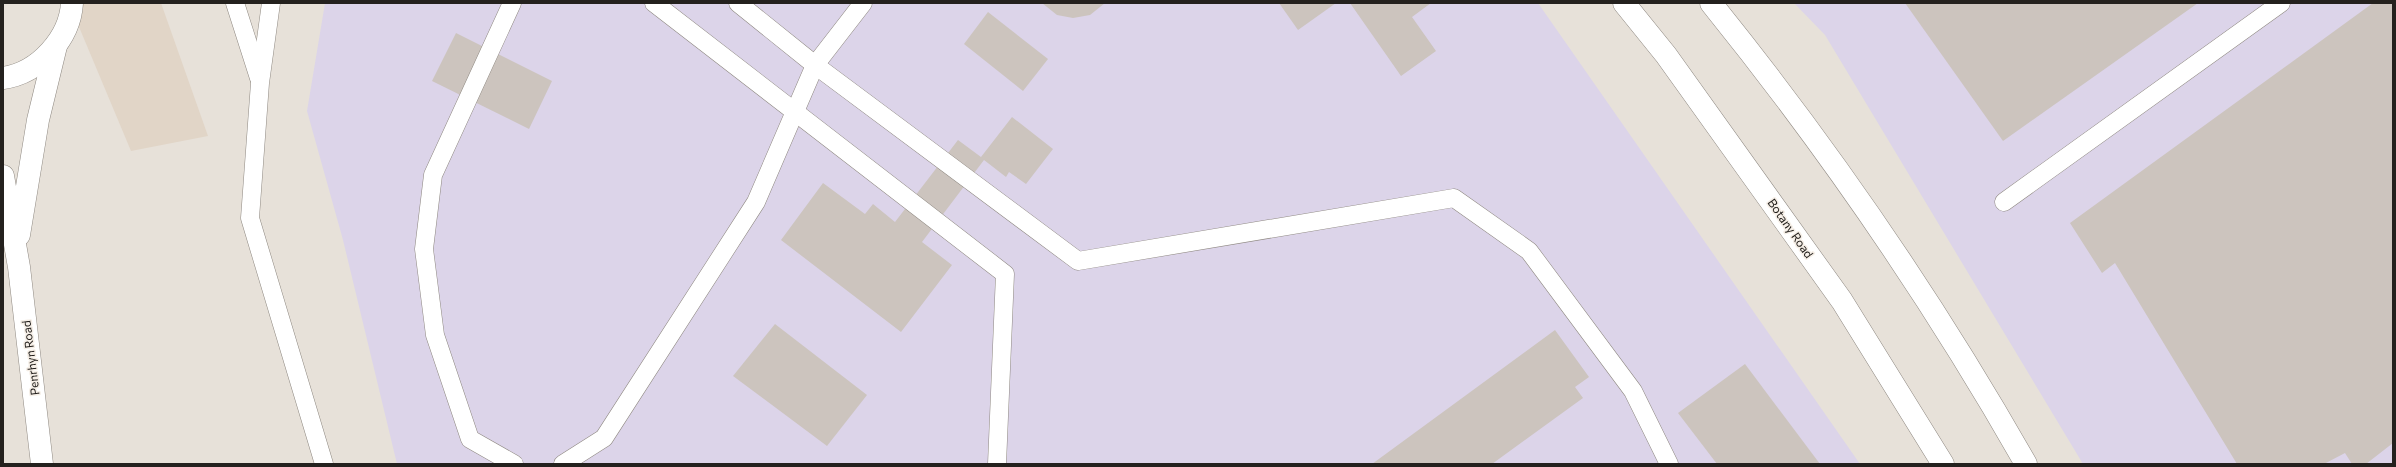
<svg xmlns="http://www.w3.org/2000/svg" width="2396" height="467" viewBox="0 0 2396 467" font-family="Commissioner,sans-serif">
  <rect width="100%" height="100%" fill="#e7e1d9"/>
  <g fill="#dcd4e9">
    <polygon points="325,3 1538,3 1860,464 397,464 343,240 307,111"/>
    <polygon points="1794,3 2393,3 2393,464 2083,464 1825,35"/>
  </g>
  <polygon fill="#e1d5c7" points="69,3 161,3 208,136 131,151"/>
  <g fill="#ccc4be">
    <polygon points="1042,3 1105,3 1090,15 1073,18 1057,15"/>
    <polygon points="1279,3 1336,3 1298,30"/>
    <polygon points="1350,3 1431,3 1412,17 1436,51 1401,76"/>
    <polygon points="1905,3 2198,3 2003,141"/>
    <polygon points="2373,3 2393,3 2393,443 2366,464 2352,464 2345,453 2324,464 2237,464 2115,263 2102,273 2070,223"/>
    <polygon points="988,12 1048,59 1023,91 964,44"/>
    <polygon points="456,33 552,81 529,129 432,81"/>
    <polygon points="1012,117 1053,149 1026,184 1009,172 1006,177 984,160 922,242 952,265 901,332 781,240 823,183 865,214 873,204 895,222 958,140 981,157"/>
    <polygon points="775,324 867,395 827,446 733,376"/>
    <polygon points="1555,330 1589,377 1575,387 1583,398 1492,464 1372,464"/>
    <polygon points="1745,364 1820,464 1717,464 1678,413"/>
  </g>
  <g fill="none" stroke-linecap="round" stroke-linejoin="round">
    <g stroke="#8e8881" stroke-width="19">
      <g id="service">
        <polyline points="235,3 259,78"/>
        <polyline points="271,3 260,83 250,218 324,464"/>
        <polyline points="512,3 433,175 424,249 435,335 470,439 514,464"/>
        <polyline points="654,3 1005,274 997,464"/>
        <polyline points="738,3 815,65 1078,261 1454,198 1529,251 1633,391 1669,464"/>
        <polyline points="2004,202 2281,3"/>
        <polyline points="563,464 604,438 756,202 815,65 863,3"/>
      </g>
    </g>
    <g stroke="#8e8881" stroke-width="23">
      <g id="minor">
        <path d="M3 78C39 73 70 38 72 3"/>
        <polyline points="3,176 19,267 42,464"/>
        <polyline points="19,235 38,120 56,46"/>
      </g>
    </g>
    <g stroke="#8e8881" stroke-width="23">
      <g id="primary">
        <polyline points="1624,3 1666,55 1842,301 1943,464"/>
        <path d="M1711 3C1828 148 1934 302 2026 464"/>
      </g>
    </g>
    <use href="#service" stroke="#fff" stroke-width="18"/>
    <use href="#minor" stroke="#fff" stroke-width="22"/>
    <use href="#primary" stroke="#fff" stroke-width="22"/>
  </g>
  <g text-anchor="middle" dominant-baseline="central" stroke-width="3" stroke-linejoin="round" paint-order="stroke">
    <g font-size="12" fill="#24211e" stroke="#f5eee6">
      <text transform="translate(1791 228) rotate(55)">Botany Road</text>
      <text transform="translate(30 358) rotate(-97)">Penrhyn Road</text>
    </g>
  </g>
  <rect width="2396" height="467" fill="none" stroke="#24211e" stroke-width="8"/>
</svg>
